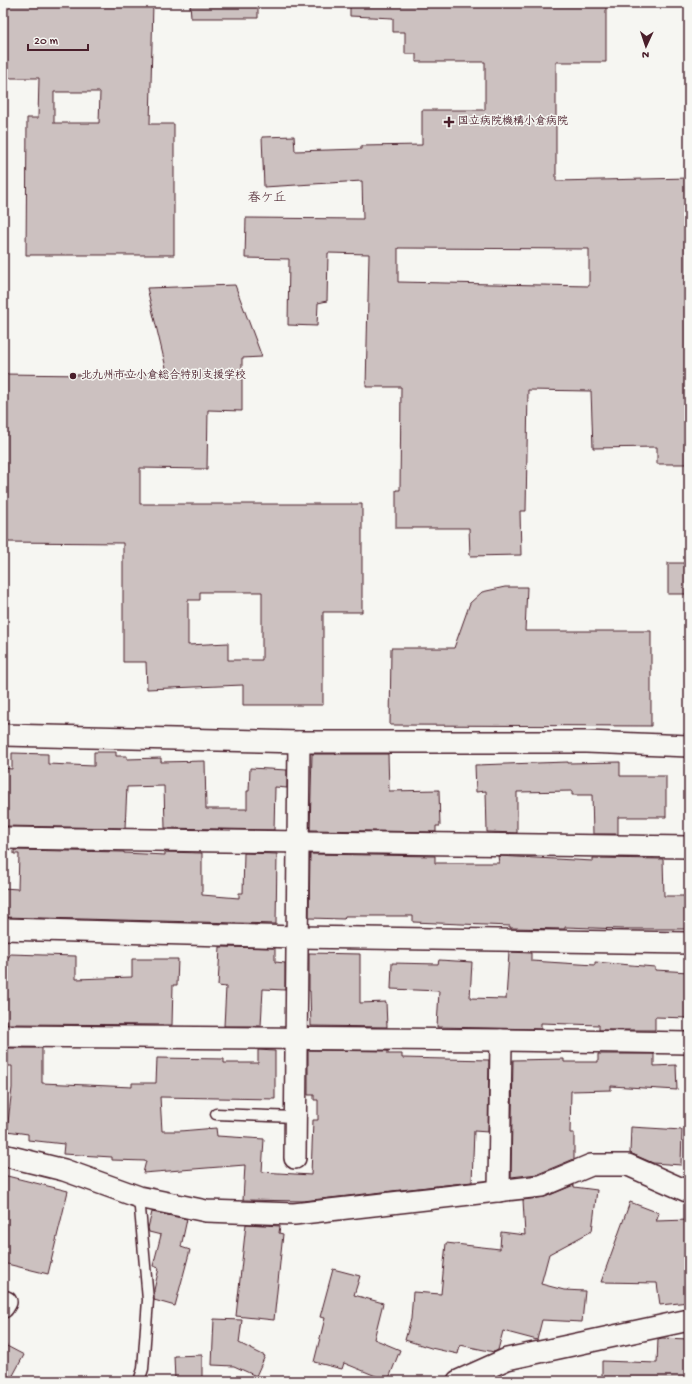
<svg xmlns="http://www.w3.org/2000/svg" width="692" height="1384" viewBox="0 0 692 1384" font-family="'Gochi Hand','Klee One',sans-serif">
  <rect width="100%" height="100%" fill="#f6f6f2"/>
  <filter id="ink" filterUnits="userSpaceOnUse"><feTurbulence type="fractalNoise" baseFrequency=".025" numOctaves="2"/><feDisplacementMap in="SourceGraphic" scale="8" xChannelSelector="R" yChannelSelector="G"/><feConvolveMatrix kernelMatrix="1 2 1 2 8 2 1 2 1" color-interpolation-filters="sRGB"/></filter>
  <g filter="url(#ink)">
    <g fill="#ccc1c0" stroke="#4a1f2b" fill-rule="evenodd">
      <path d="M3 3H153L150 124H174V255H26L27 118H38L39 78H3ZM54 92H100L99 123H54Z"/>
      <polygon points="190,3 258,3 258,18 191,18"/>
      <path d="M350 3H606V62H556V181L689 178V464H657V447L593 448 591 391 528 390 526 511H520L521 555 470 556 469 528H396V490H400L401 387H366L369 254 328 253 327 301 318 303 317 326 288 325 289 259 245 258 246 218 363 219 362 181 264 187 262 137 294 136 295 151 361 149V146L422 145V110H485V62H416V54H405V32H393V18L350 16ZM398 248 589 249V286L398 282Z"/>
      <path d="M235 285 262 357 242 358V411L208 410 207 469 140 468V504H362V612H323V705H243V685L147 689 146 662H123V543L3 542V374L168 376 147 288ZM200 592H262V660H228V643L188 645V600H200Z"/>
      <rect x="668" y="563" width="21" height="31"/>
      <polygon points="505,587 527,587 525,631 651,631 651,726 390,725 391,648 454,648 470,603 482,592"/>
      <polygon points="94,752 116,752 116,756 127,756 127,759 161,758 161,762 205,761 206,809 247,809 247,791 249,791 250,768 287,770 287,788 275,787 274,830 165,828 164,786 127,787 125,828 3,826 3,768 12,769 12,753 48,754 48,764 94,766"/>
      <polygon points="312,754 388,754 389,791 439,790 440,826 436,826 436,832 310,830"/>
      <polygon points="568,762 568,763 620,762 620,776 666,776 666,817 618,817 618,834 593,834 592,795 572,795 572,791 517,792 517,833 487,832 486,791 476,792 475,765"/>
      <polygon points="14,850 124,852 124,853 165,855 165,852 202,853 202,895 239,898 239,893 243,893 244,853 277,854 276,924 3,917 3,888 18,889 19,854 14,854"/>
      <polygon points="310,854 435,856 435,863 499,863 498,856 593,861 593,858 663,859 664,896 689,896 689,929 622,929 565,927 565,929 510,928 510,926 413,922 413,916 345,916 344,919 309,918"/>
      <polygon points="220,947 275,948 275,962 285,963 285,990 263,989 261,1026 224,1026 226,987 218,986"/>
      <polygon points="509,952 531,953 531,961 595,965 595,962 655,967 655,970 689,972 689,1018 655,1017 655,1030 599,1030 599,1025 541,1023 541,1029 437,1027 439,991 391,989 392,963 438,964 439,960 472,962 470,998 506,999"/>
      <polygon points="309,953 360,954 360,1003 386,1002 387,1027 311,1026 310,991 309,991"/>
      <polygon points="10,954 76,956 76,979 132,977 132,959 178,959 177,985 173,985 172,1025 7,1024 7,1020 3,1020 3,957 9,957"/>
      <polygon points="6,1048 42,1048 42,1083 132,1087 132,1083 156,1083 157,1058 224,1059 224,1063 258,1063 258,1050 275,1051 275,1099 160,1097 162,1131 180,1131 216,1128 217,1136 264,1139 262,1172 311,1175 313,1120 318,1120 318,1100 314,1100 314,1095 308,1095 308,1050 388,1051 388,1054 402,1054 402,1058 489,1060 488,1132 474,1131 472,1182 303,1201 243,1200 245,1165 143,1173 146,1161 112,1160 112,1157 63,1154 64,1144 28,1140 28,1134 7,1131 12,1088 12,1066 6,1066"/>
      <polygon points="598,1054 654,1054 654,1066 676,1065 677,1090 611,1086 611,1090 571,1091 570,1133 574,1133 574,1159 538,1174 511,1177 513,1060 564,1059 564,1062 598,1062"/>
      <polygon points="631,1127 682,1130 681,1165 653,1163 630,1153"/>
      <polygon points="3,1175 68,1191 48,1274 3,1263"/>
      <polygon points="574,1185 574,1187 597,1190 592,1231 549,1254 541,1284 564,1290 585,1291 582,1322 542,1320 537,1340 503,1331 498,1350 494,1352 460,1345 458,1354 431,1348 405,1340 411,1319 413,1292 441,1294 446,1243 500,1249 501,1232 525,1235 523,1200 545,1197"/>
      <polygon points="630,1202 659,1213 656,1221 689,1220 689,1302 660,1305 657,1283 601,1282"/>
      <polygon points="152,1212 187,1219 181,1247 190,1250 175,1306 154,1300 154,1290 159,1268 153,1266 161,1235 149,1232 148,1228"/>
      <polygon points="246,1224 280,1226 279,1233 283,1234 274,1320 236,1316"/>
      <polygon points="333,1269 360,1276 354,1295 383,1303 374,1339 400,1350 388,1381 344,1363 342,1369 314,1362 325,1318 320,1317"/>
      <polygon points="214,1319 242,1320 239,1343 265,1356 256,1376 234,1366 212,1365"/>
      <polygon points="662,1338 689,1339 689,1381 602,1381 602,1361 657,1363 658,1339"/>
      <polygon points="3,1344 24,1355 10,1381 3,1381"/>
      <polygon points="202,1355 202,1381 175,1381 174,1356"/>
    </g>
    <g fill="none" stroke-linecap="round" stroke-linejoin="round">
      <g stroke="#4a1f2b" stroke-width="13">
        <g id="service">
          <polyline points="216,1114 295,1117"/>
          <polyline points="139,1381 143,1369 148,1300 139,1197"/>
        </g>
      </g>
      <g stroke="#4a1f2b" stroke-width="24">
        <g id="minor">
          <polyline points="3,735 299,742 586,742 689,746"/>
          <polyline points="3,838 689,847"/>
          <polyline points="3,929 297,937 689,943"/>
          <polyline points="3,1036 501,1040 689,1043"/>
          <polyline points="3,1155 64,1170 139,1197 206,1211 294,1214 541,1186 591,1165 628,1165 689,1192"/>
          <polyline points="295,1158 299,742"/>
          <polyline points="499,1191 501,1040"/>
          <polyline points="3,1301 6,1302 3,1307"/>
          <polyline points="458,1381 507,1359 689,1320"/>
        </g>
      </g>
      <use href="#service" stroke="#f6f6f2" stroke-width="10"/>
      <use href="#minor" stroke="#f6f6f2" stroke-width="21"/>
    </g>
  </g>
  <g fill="#4a1f2b" stroke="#f6f6f2" stroke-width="1.5">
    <path d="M447 116h4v4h4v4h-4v4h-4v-4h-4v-4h4z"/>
    <circle cx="73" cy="376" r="4"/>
  </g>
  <g text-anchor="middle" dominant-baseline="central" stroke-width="3" stroke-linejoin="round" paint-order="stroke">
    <g font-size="11" font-weight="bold" fill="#4a1f2b" stroke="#f6f6f2" text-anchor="start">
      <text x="458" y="122">国立病院機構小倉病院</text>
      <text x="81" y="376">北九州市立小倉総合特別支援学校</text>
    </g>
    <g font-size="13" fill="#4a1f2b" stroke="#f6f6f2">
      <text x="267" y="198">春ケ丘</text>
    </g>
  </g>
  <rect width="692" height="1384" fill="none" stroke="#f6f6f2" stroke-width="16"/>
  <rect x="8" y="8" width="676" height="1368" fill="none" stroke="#4a1f2b" stroke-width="1.5" filter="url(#ink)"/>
  <g transform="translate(646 46) rotate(183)" stroke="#f6f6f2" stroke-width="3" paint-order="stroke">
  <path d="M0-3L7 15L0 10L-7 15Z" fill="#4a1f2b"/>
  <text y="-6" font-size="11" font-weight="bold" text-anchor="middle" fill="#4a1f2b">N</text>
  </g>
  <path d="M28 44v6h60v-6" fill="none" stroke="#4a1f2b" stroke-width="2"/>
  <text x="34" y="44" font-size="12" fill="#4a1f2b" stroke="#f6f6f2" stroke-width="3" paint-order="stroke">20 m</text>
</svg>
